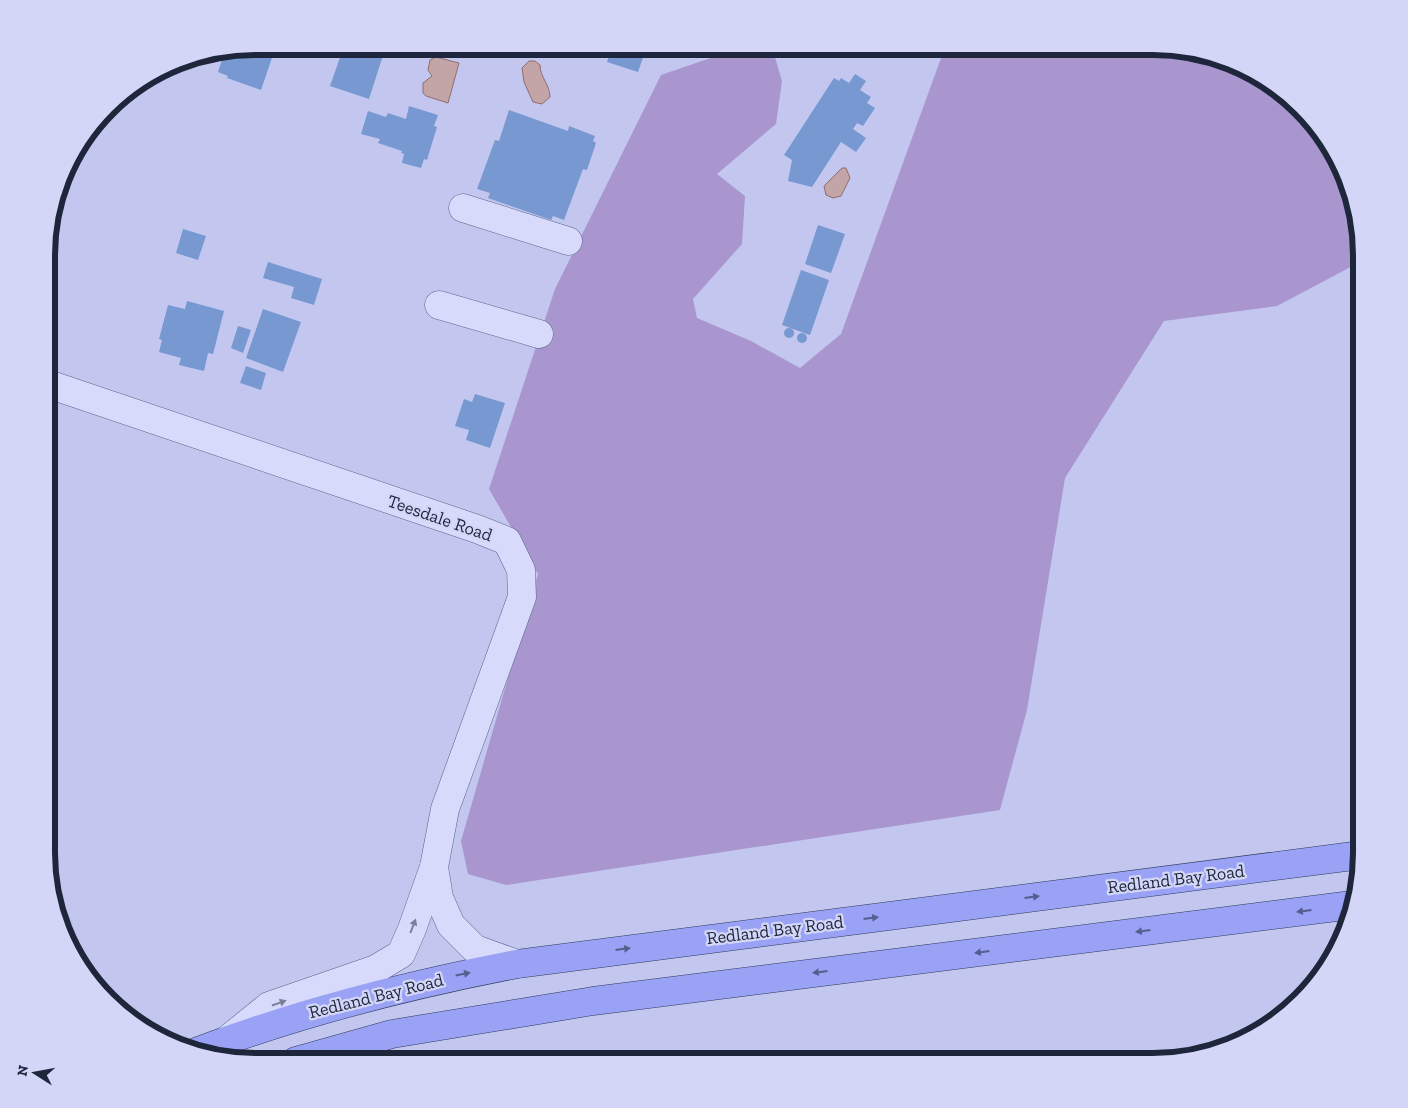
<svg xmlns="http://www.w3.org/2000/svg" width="1408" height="1108" viewBox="0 0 1408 1108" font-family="'Zilla Slab',serif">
  <rect width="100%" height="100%" fill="#c3c7f0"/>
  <polygon fill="#a996cf" points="772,47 782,81 776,124 717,174 745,196 742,244 693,299 697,318 751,341 800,368 841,334 945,47 1167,47 1233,62 1291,98 1340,163 1362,261 1277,306 1164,321 1065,478 1027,710 1000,810 506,885 468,874 461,841 538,574 489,489 555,289 661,75 731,51"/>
  <g fill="#c3a5a8" stroke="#926c6d">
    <polygon points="436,57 459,63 448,103 426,96 423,93 423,83 432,76 428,70 430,60"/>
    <path d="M529 61H535L540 65C540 77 550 85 550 97L542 104 533 102 524 82 522 68Z"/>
    <polygon points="842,168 846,168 850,178 841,196 833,198 826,195 824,186"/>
  </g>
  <g fill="#7798d0">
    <polygon points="255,46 276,46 261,90 227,78 228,76 218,72 225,51"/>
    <polygon points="344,46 386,46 369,99 330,86"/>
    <polygon points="544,46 575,46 572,56"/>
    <polygon points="612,46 647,46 638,72 607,62"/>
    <polygon points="855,74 866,81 860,90 871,97 867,103 875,108 863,126 857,123 853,129 866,138 856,152 841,142 812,187 788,181 792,160 784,155 834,78 839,81 841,78 849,83"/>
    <polygon points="409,106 438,115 434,126 437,127 427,160 424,159 421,168 402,163 404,154 401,153 402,151 378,143 380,139 361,134 368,111 386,117 388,113 406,119"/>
    <polygon points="509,110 568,131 569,126 595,136 593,141 596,143 587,170 583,169 564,220 553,216 551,220 488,198 490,193 477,189 495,140 499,141"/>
    <polygon points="818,225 845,234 831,273 805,264"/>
    <polygon points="183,229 206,236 198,260 176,253"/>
    <polygon points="268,262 322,279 314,305 291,298 294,287 263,278"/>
    <polygon points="801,270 829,280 810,335 782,325"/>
    <polygon points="187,301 224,311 213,354 208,353 204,371 179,365 181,358 159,352 162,340 159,339 168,305 185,309"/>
    <polygon points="263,309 301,322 283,372 246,358"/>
    <polygon points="238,326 251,330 243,353 231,348"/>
    <circle cx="789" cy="333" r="5"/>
    <circle cx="802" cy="338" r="5"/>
    <polygon points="246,366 266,373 261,390 240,383"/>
    <polygon points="475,394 505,403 490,448 466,440 469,430 455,426 464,399 472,402"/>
  </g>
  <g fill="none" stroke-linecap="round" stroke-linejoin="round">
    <g stroke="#59668b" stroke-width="29">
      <g id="minor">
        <polyline points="463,208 568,241"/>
        <polyline points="439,305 539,334"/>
        <polyline points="48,384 477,529 507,541 521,570 522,597 445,809 434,867 412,929 401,954 376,969 269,1006 227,1040"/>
        <polyline points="434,867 439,898 451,925 475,949 517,964"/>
      </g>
    </g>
    <g stroke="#2d3b59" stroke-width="29">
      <g id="major">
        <path d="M198 1051C302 1012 408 985 517 964L1361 855"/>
        <polyline points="296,1061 392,1034 593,1001 1352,905"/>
      </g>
    </g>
    <use href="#minor" stroke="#d7dafa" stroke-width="28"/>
    <use href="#major" stroke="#99a2f5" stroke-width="28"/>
  </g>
  <defs><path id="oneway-solid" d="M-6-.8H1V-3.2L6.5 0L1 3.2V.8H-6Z" transform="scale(1.25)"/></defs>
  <g fill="#555e8f">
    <use href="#oneway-solid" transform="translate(1032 897) rotate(-7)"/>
    <use href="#oneway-solid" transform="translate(1304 911) rotate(173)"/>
    <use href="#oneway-solid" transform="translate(871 918) rotate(-7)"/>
    <use href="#oneway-solid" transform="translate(1143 931) rotate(173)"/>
    <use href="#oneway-solid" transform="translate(623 949) rotate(-7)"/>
    <use href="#oneway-solid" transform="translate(982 952) rotate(173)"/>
    <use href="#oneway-solid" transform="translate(820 972) rotate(173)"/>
    <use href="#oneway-solid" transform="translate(463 974) rotate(-11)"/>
  </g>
  <g fill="#7a809a">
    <use href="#oneway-solid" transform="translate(413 926) rotate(-69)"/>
    <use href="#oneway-solid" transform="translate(279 1003) rotate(-19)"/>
  </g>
  <g text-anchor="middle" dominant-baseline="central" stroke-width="4.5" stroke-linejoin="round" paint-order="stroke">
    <g font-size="18" fill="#1e263b" stroke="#d3d6f7">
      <text transform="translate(440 518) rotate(19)">Teesdale Road</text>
      <text transform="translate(1176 879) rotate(-7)">Redland Bay Road</text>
      <text transform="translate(775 930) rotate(-7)">Redland Bay Road</text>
      <text transform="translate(376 996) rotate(-14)">Redland Bay Road</text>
    </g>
  </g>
  <path d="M0 0H1408V1108H0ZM255 55H1153A200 200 0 0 1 1353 255V853A200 200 0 0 1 1153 1053H255A200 200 0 0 1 55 853V255A200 200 0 0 1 255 55Z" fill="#d3d6f7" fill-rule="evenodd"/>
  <path fill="none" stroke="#1e263b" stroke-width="6" d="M255 55H1153A200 200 0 0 1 1353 255V853A200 200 0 0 1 1153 1053H255A200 200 0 0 1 55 853V255A200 200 0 0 1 255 55Z"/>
  <g transform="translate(35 1073) rotate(281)" stroke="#d3d6f7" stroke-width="4" paint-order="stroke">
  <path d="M0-4L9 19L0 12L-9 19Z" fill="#1e263b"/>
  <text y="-8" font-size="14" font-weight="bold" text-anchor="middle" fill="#1e263b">N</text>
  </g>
</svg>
